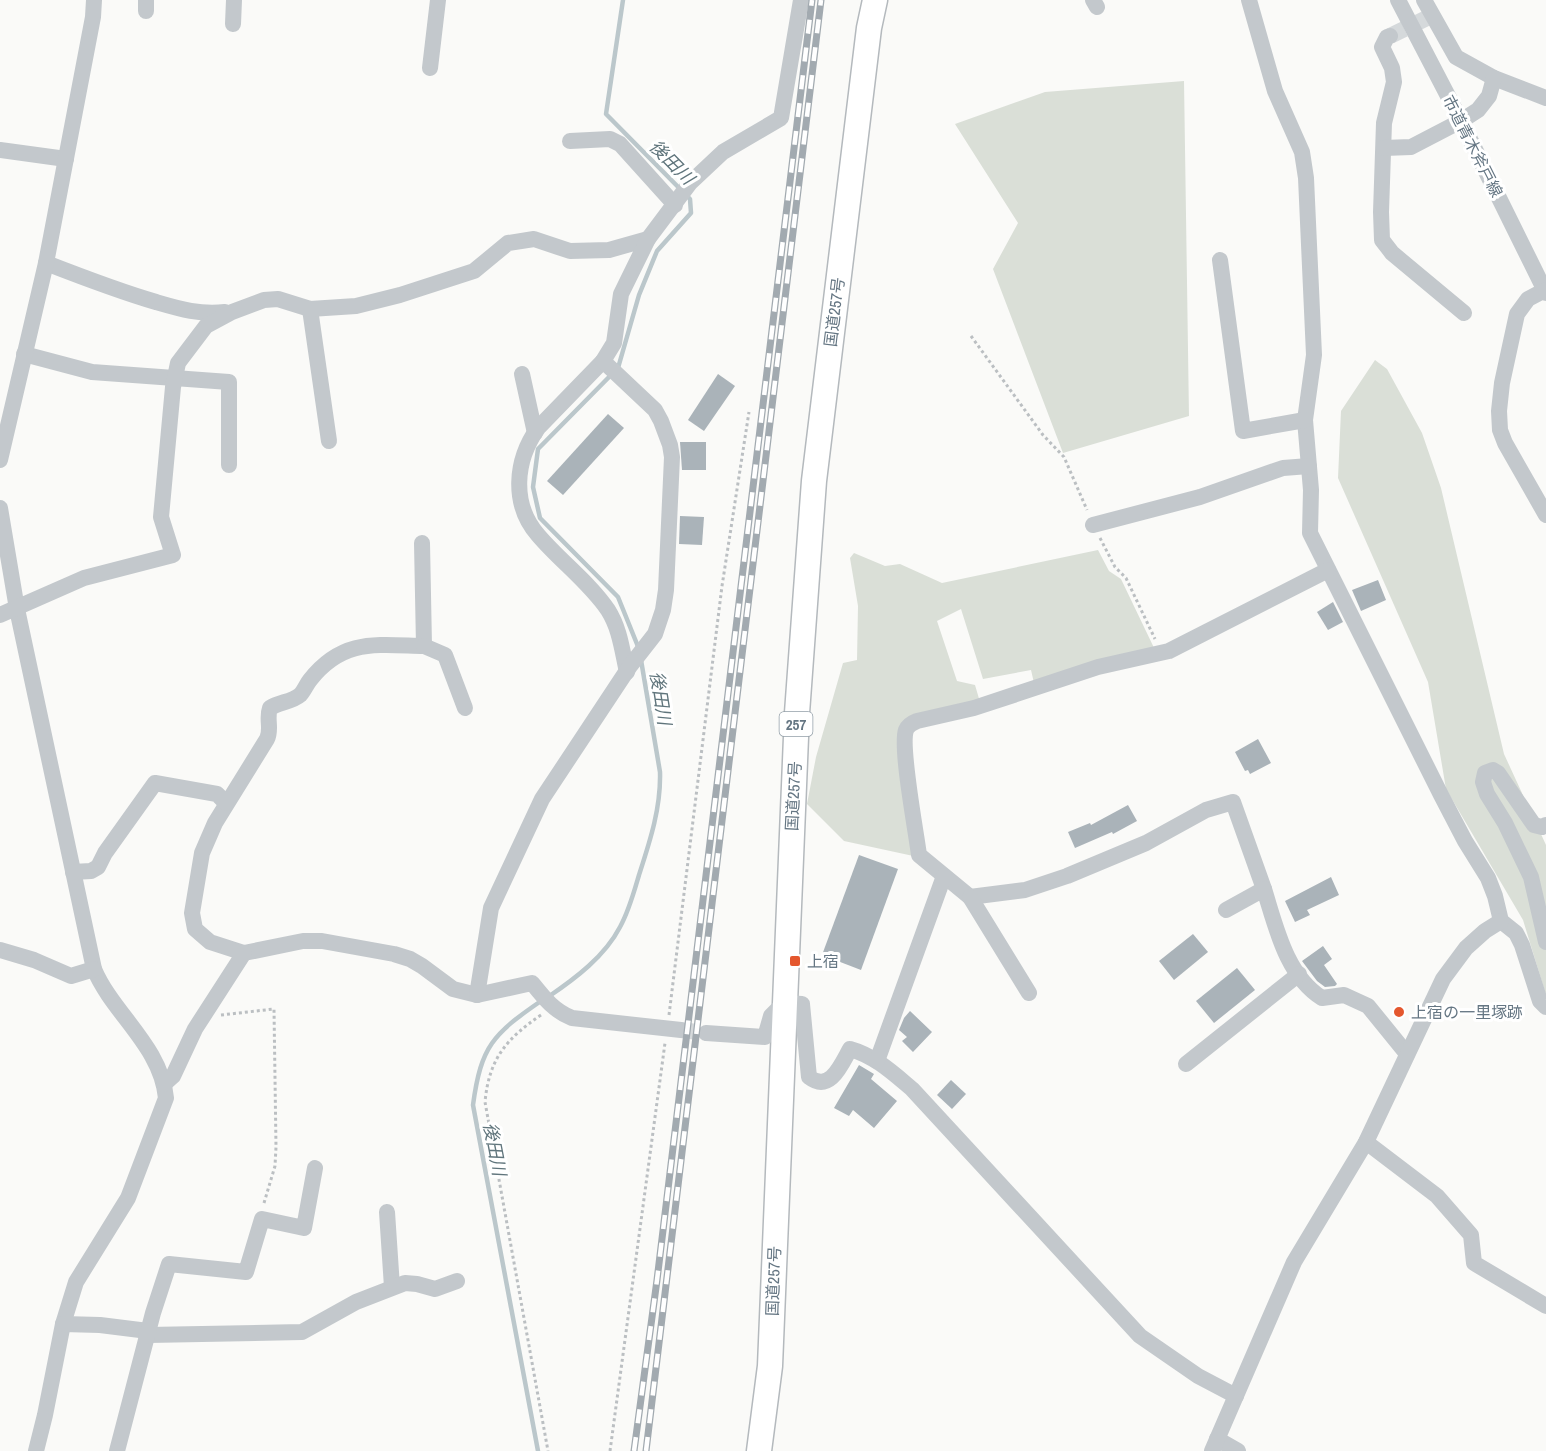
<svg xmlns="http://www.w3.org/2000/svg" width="1546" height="1451" viewBox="0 0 1546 1451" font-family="'Archivo Narrow','Noto Sans JP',sans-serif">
  <rect width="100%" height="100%" fill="#fafaf8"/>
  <g fill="#dadfd7">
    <polygon points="1184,81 1189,416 1063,453 993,269 1018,223 955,124 1045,92"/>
    <polygon points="1375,360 1387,369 1422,433 1441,488 1504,754 1546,845 1546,995 1523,920 1446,789 1428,682 1338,478 1341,411"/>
    <polygon points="1098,550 1109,571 1121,579 1156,652 1034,683 1031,670 983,679 961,609 937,621 957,681 975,685 980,702 901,726 918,857 844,841 807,804 816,757 843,663 857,660 858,606 850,558 854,553 885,566 900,564 942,583"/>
  </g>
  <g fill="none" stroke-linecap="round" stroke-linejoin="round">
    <g stroke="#bbc7cb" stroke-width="4.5">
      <polyline points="618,368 639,295 657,251 691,213 690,199 606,114 623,0"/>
      <polyline points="612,374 538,449 533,487 540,518 618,597 639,649"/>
      <path d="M548 997C576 978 605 956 620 927 629 911 634 892 639 875 650 841 661 808 660 772L641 660"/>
      <path d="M538 1451 473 1105C481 1046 493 1034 541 1001"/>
    </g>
  </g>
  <g fill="#aab3b9">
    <polygon points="718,374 735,386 704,431 688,420"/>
    <polygon points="608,414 624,428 563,495 547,481"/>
    <polygon points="680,442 706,442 706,470 682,470"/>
    <polygon points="680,516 704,517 702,545 679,544"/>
    <polygon points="1378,580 1386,600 1361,611 1352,590"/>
    <polygon points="1333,602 1343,622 1328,630 1317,612"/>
    <polygon points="1258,739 1271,763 1250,774 1248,770 1245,771 1235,752"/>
    <polygon points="1128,805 1137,821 1113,834 1112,832 1075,848 1068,832 1090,823 1091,825"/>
    <polygon points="859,855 898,869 861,970 822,955"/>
    <polygon points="1331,877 1339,895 1307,910 1310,915 1295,922 1285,901"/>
    <polygon points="1193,934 1208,952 1174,980 1159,961"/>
    <polygon points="1323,946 1332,959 1324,965 1337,984 1335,986 1325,987 1317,981 1302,961"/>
    <polygon points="1237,968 1255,990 1214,1023 1196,1001"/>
    <polygon points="910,1011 932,1032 913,1052 902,1041 907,1037 899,1030 904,1018"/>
    <polygon points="859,1065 874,1074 871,1079 897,1101 874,1128 853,1110 849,1116 834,1108"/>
    <polygon points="951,1080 966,1094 952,1109 937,1095"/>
  </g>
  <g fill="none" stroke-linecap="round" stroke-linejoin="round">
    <g stroke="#d5d9db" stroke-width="16" stroke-dasharray="16 8" stroke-linecap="butt">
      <polyline points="1390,36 1427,18"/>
      <polyline points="681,1030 706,1033"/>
    </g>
    <g stroke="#b4b9bd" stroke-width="27">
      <polyline id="highway" points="759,1451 770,1366 797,713 814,481 869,28 875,0"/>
    </g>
    <g stroke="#bbbfc2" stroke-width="3" stroke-dasharray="3 3" stroke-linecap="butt">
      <polyline points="971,336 1043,435 1064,457 1087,510"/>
      <polyline points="1100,538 1115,567 1126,578 1155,639"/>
      <polyline points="221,1015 274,1009 276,1147 275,1166 264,1203"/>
      <path d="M541 1015C506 1039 489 1059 485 1102L548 1451"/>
      <polyline points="669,1015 722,586 749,412"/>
      <polyline points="610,1451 665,1043"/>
    </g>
    <g stroke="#c3c8cc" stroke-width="16">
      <polyline points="1093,0 1097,7"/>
      <polyline points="1249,0 1275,91 1302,152 1306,178 1314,355 1305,420 1311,490 1310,533 1441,795 1465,841 1488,878 1495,896 1501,921 1516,933 1522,945 1540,1001 1546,1007"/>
      <polyline points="1398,0 1461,121 1546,293"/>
      <polyline points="1424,0 1456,57 1494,78 1546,98"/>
      <polyline points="146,11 146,0"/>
      <polyline points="233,24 234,0"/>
      <polyline points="1390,36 1387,37 1382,47 1392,68 1394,82 1384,123 1381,212 1382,240 1392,253 1464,313"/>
      <polyline points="430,68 438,0"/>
      <polyline points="570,141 610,139 620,144 675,205"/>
      <polyline points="1384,148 1411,147 1461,121 1478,110 1489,96 1494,78"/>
      <polyline points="0,150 66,159"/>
      <polyline points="1220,260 1243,431 1305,420"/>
      <path d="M46 263C82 277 118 291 156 302 180 309 200 315 225 312"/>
      <polyline points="1545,290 1528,299 1517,314 1502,383 1499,411 1500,430 1505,443 1546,515"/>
      <polyline points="310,309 329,441"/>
      <polyline points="24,354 92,372 229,382 229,465"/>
      <path d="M603 361 538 428C515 460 511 504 538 535 560 561 589 582 608 610 620 629 622 650 627 672"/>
      <polyline points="522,374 535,433"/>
      <polyline points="0,460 46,263 93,17 94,0"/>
      <path d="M0 508 17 609 94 969C113 1014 161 1046 166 1098L128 1198 76 1282 63 1324 45 1415 36 1451"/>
      <polyline points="1093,525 1200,497 1283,468 1309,466"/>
      <path d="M422 543 424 646C377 645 343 638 310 680 306 685 304 691 300 695 292 702 279 702 270 708 266 719 272 729 267 739L215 823 202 853 192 913 195 929 210 942 244 953 303 941H322L394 954 410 959 422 966 453 989 477 995 532 983C544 998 554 1011 572 1018L681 1030"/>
      <polyline points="0,615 84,578 173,555 161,517 173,387 178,363 206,326 232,312 264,300 278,299 310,309 356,306 400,295 474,271 508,243 534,239 570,251 609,250 648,239"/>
      <polyline points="424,646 445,655 465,708"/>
      <polyline points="1546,825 1542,827 1534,825 1498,773 1493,770 1485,773 1483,782 1487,794 1505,823 1531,877 1546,942"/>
      <polyline points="73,872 91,871 98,867 105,853 155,783 217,794 226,803"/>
      <path d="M1264 889 1233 802 1206 810 1146 843 1067 876 1025 890 970 897 919 855C916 831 900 747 906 730 908 725 912 723 917 721L974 708 1098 667 1169 651 1328 570"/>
      <polyline points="970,897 1029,993"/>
      <path d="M1226 910 1264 889C1276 927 1286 975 1322 998L1344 995 1368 1006 1407 1054"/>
      <polyline points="0,950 34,960 71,976 94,969"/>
      <polyline points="477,995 491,908 542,799 630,666 655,634 663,610 666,590 672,457 670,445 661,421 655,410 603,361 614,343 621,294 648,239 690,183 723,152 781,118 801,0"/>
      <path d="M706 1033 765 1037 771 1016 784 1003 802 1004 809 1077C830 1093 841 1065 850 1049 875 1056 893 1073 912 1089L1140 1336 1198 1376 1236 1396"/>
      <polyline points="877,1061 944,876"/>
      <polyline points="1186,1064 1299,974"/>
      <polyline points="164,1084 173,1076 195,1029 244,953"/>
      <polyline points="1366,1142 1437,1196 1471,1235 1474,1263 1546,1306"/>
      <polyline points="387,1212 392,1287"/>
      <polyline points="63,1324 100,1325 148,1331 148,1335 302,1332 356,1302 405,1283 417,1284 435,1289 457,1281"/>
      <polyline points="1217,1439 1238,1451"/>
      <polyline points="117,1451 153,1313 169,1264 246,1272 262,1219 304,1228 315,1168"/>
      <polyline points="1212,1451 1294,1262 1366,1142 1443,979 1466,948 1485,931 1501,921"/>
    </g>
    <use href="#highway" stroke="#fff" stroke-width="24"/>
    <g stroke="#a2aab0" stroke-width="7">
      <g id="rail">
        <polyline points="634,1451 657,1280 812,0"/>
        <polyline points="646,1451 821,0"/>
      </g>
    </g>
    <use href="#rail" stroke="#fff" stroke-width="4.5" stroke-dasharray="14" stroke-linecap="butt"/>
  </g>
  <g fill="#e4572e" stroke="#fff" stroke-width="2">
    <rect x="789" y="955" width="12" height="12" rx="3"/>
    <circle cx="1399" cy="1012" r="6"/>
  </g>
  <g text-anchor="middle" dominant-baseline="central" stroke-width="6" stroke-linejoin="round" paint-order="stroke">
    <rect fill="#fff" stroke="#939fa8" stroke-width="1.5" x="779.5" y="712" width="33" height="24" rx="4.5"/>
    <g font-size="15" font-weight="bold" fill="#657683">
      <text x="796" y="724">257</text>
    </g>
    <g font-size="16" fill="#657683" stroke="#fff">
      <text transform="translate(1473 146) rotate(63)">市道青木斧戸線</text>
      <text transform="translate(834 312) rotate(-83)">国道257号</text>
      <text transform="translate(793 796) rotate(-87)">国道257号</text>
      <text transform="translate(773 1281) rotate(-88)">国道257号</text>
    </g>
    <g font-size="16" fill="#657683" stroke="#fff" text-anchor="start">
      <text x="807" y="961">上宿</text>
      <text x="1411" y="1012">上宿の一里塚跡</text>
    </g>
    <g font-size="18" font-style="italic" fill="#60757c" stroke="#fff">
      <text transform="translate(672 162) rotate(45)">後田川</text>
      <text transform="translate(661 698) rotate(81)">後田川</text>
      <text transform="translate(495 1149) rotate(79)">後田川</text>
    </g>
  </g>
</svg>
